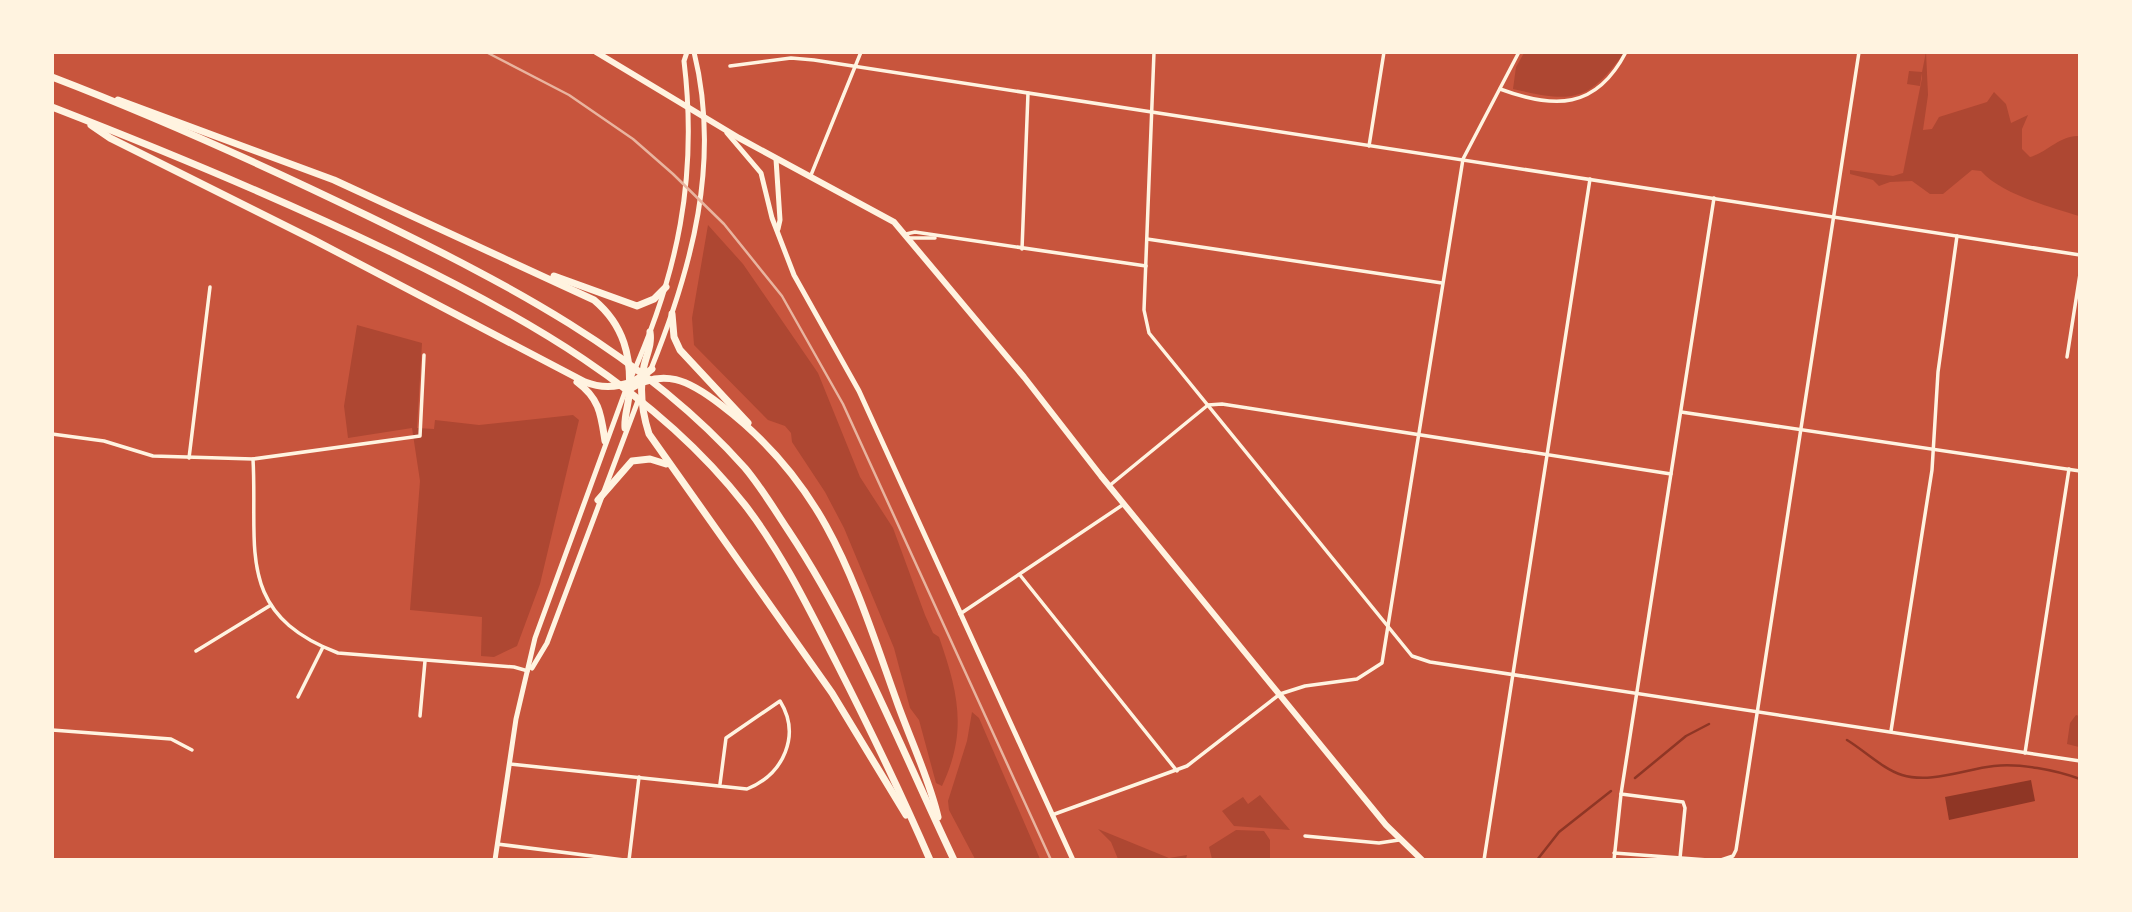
<svg xmlns="http://www.w3.org/2000/svg" width="2132" height="912" viewBox="0 0 2132 912" font-family="'IBM Plex Serif',serif">
  <rect width="100%" height="100%" fill="#c8553d"/>
  <g fill="#ae4732">
    <path d="M1926 52 1928 95 1923 130 1932 129 1939 117 1987 102 1994 92 2006 104 2011 123 2028 115 2022 129V149L2030 157C2048 152 2060 135 2079 136V216C2050 207 2001 194 1981 171L1972 170 1943 194H1930L1912 181 1890 182 1879 186 1873 180 1850 174V170L1893 176 1903 173 1922 78V73L1920 86 1907 84 1909 71 1922 72Z"/>
    <path d="M1524 53H1624C1587 104 1571 102 1513 89L1516 67Z"/>
    <path d="M708 225 743 264 818 373 860 477 893 528 925 615 933 633 939 637C958 692 968 731 942 786L936 783 919 720 910 708 894 648 844 528 825 492 792 442 791 433 785 426 768 420 694 345 692 318Z"/>
    <polygon points="357,325 422,343 417,428 434,429 435,420 479,425 573,415 579,420 540,584 517,646 494,657 481,656 482,617 410,610 420,481 412,428 348,438 344,406"/>
    <polygon points="972,712 979,718 1040,859 975,859 949,810 948,801 967,741"/>
    <polygon points="2076,715 2079,716 2079,747 2067,744 2070,723"/>
    <polygon points="1260,795 1290,830 1234,826 1222,811 1243,797 1248,804"/>
    <polygon points="1098,829 1169,858 1187,855 1186,859 1118,859 1111,842"/>
    <polygon points="1236,830 1264,831 1270,840 1270,859 1212,859 1209,847"/>
  </g>
  <polygon fill="#8f3625" points="2031,780 2035,801 1949,820 1945,797"/>
  <g fill="none" stroke-linecap="round" stroke-linejoin="round">
    <g stroke="#8f3625" stroke-width="2.5">
      <path d="M1847 740C1865 751 1883 769 1902 775 1931 784 1965 769 1994 766 2019 763 2056 770 2080 779"/>
      <polyline points="1635,778 1686,736 1709,724"/>
      <polyline points="1537,860 1559,832 1611,791"/>
    </g>
    <g stroke="#fff3e0" stroke-width="3.5">
      <polyline points="1154,52 1144,310 1149,333 1412,656 1430,662 2080,761"/>
      <polyline points="730,66 791,58 814,60 2080,255"/>
      <path d="M1500 89C1554 109 1596 110 1626 52"/>
      <polyline points="1369,146 1384,52"/>
      <polyline points="811,175 861,52"/>
      <polyline points="906,234 915,232 1146,266"/>
      <polyline points="909,238 935,238"/>
      <polyline points="1147,239 1442,283"/>
      <polyline points="1022,249 1028,93"/>
      <polyline points="2067,357 2080,274"/>
      <polyline points="1681,412 2080,471"/>
      <polyline points="52,434 104,441 153,456 253,459 420,436 424,355"/>
      <polyline points="189,458 210,287"/>
      <path d="M253 459C258 548 234 613 338 653L514 667 528 671"/>
      <polyline points="1109,486 1208,405 1222,404 1671,474"/>
      <polyline points="1020,575 1177,771"/>
      <polyline points="960,614 1124,504"/>
      <polyline points="196,651 271,605"/>
      <polyline points="298,697 323,647"/>
      <polyline points="420,716 425,661"/>
      <polyline points="52,730 171,739 192,750"/>
      <polyline points="1891,731 1932,470 1938,372 1957,236"/>
      <polyline points="2025,753 2069,469"/>
      <path d="M510 764 747 789C784 774 801 735 780 701L726 738 720 784"/>
      <polyline points="1621,794 1683,802 1685,808 1680,858"/>
      <polyline points="1052,815 1187,766 1280,694 1305,686 1357,679 1382,663 1463,159 1519,52"/>
      <polyline points="1305,836 1379,843 1399,840"/>
      <polyline points="497,844 624,860"/>
      <polyline points="1614,853 1708,860"/>
      <polyline points="629,860 639,777"/>
      <polyline points="1484,860 1590,179"/>
      <polyline points="1614,860 1621,794 1714,198"/>
      <polyline points="1721,860 1733,856 1736,850 1859,52"/>
    </g>
    <g stroke="#fff3e0" stroke-width="5">
      <polyline points="727,133 761,173 772,218 794,275 859,391 1073,860"/>
      <polyline points="776,159 780,220 778,229"/>
      <path d="M651 369C692 268 721 161 694 52"/>
      <path d="M630 380C678 274 698 177 684 61L687 52"/>
      <polyline points="532,668 547,643 639,398"/>
      <polyline points="495,860 516,719 535,638 626,389"/>
    </g>
    <polyline stroke="#fff3e0" stroke-width="6" points="596,52 739,138 894,222 1024,377 1101,476 1386,825 1422,860"/>
    <g stroke="#fff3e0" stroke-width="7">
      <path d="M52 77C159 118 265 166 368 216 505 283 642 352 745 468 761 487 774 509 788 530 856 632 901 749 954 860"/>
      <path d="M118 100 334 180 594 300C624 325 632 357 629 395 628 407 624 417 625 428"/>
      <path d="M52 107C168 152 281 199 393 253 523 316 654 389 745 505 782 553 809 609 836 662 869 727 901 793 930 860"/>
      <path d="M91 125 110 138 314 240 585 382C608 391 632 386 652 369"/>
      <polyline points="554,276 637,306 654,299 666,287"/>
      <polyline points="672,314 674,337 680,350 748,423"/>
      <path d="M650 332C652 345 647 353 644 366 639 389 642 412 649 434L832 693 906 815"/>
      <path d="M577 382C600 399 601 415 605 441"/>
      <path d="M627 391C663 366 690 381 721 405 828 486 854 582 897 702 910 739 929 778 938 817"/>
      <polyline points="598,500 632,461 650,459 666,464"/>
    </g>
    <polyline stroke="#e9b49f" stroke-width="2.5" points="486,52 569,95 633,139 673,174 724,224 782,296 843,404 1051,860"/>
  </g>
  <rect width="2132" height="912" fill="none" stroke="#fff3e0" stroke-width="108"/>
</svg>
